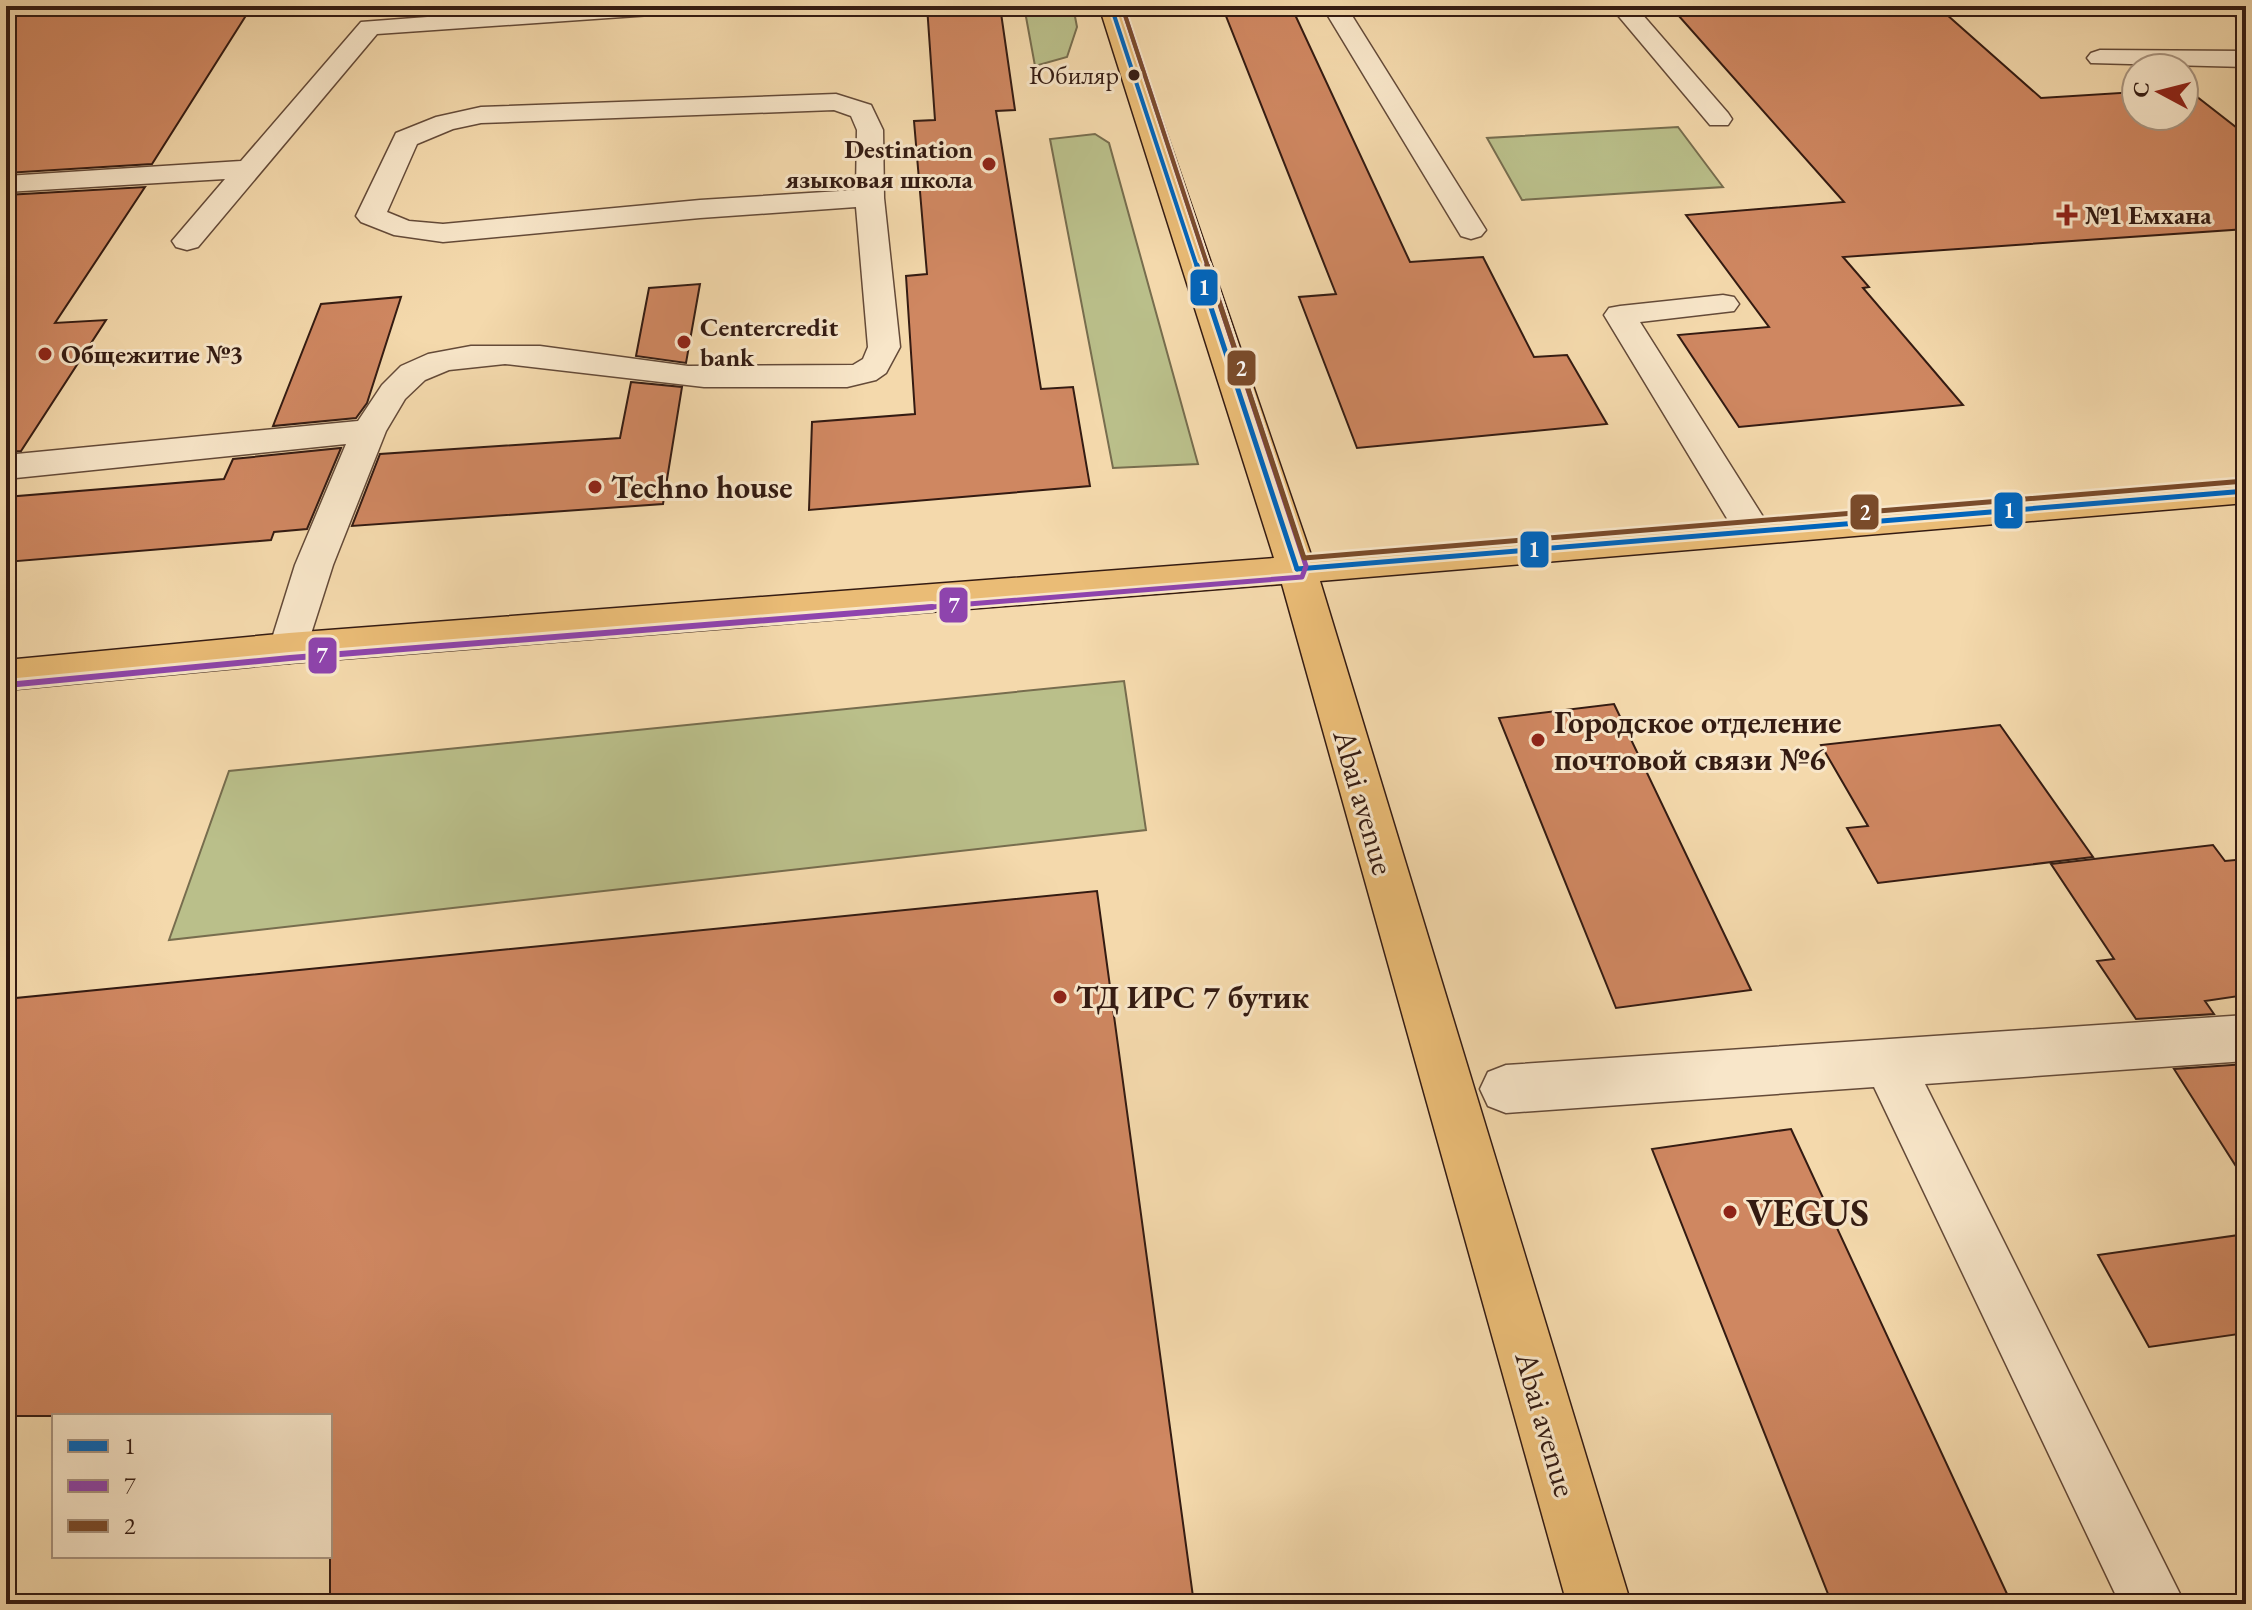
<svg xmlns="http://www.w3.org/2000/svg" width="2252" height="1610" viewBox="0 0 2252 1610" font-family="'EB Garamond',serif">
  <rect width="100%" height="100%" fill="#f4d9ac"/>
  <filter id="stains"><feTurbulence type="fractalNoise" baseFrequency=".0025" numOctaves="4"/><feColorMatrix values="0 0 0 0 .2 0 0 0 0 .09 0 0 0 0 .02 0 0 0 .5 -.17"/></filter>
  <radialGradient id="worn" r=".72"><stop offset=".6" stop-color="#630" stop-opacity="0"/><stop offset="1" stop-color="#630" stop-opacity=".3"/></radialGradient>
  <g fill="#babf8a" stroke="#776d4e" stroke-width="2">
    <polygon points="1024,6 1073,6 1077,27 1067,57 1035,66"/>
    <polygon points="1678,127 1723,187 1522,200 1487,138"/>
    <polygon points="1095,134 1109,143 1198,464 1113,468 1050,139"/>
    <polygon points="1124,681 1146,830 169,940 229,771"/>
  </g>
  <g fill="#cf8761" stroke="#341b12" stroke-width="2">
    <polygon points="23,6 252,6 152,164 6,173 6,25"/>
    <polygon points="927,6 1000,6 1015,110 996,111 1041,389 1073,387 1090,486 809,510 812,422 915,414 906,276 927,274 914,121 935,120"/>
    <polygon points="1222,6 1291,6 1410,262 1483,257 1534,357 1567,355 1607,424 1357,448 1299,297 1336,294"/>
    <polygon points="1670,6 1937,6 2041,98 2136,92 2136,116 2184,116 2184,89 2187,89 2246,135 2246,229 1843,257 1869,287 1863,288 1963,405 1739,427 1678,335 1769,327 1686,215 1844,202"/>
    <polygon points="145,187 55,323 106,320 21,451 6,452 6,195"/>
    <polygon points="700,284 686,363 636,356 649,288"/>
    <polygon points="401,297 367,403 356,418 273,426 321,304"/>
    <polygon points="631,382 682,387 663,504 352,526 380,454 620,438"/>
    <polygon points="341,448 307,529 274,532 271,540 6,562 6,497 224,479 233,459"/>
    <polygon points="1614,704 1751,990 1616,1008 1499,718"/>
    <polygon points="2000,725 2093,857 1878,883 1847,828 1868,826 1821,745"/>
    <polygon points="2213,845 2225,861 2246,859 2246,995 2205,1001 2214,1014 2136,1019 2097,961 2114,959 2051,864"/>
    <polygon points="1097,891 1194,1604 330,1604 330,1416 6,1416 6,999"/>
    <polygon points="2246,1064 2246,1182 2174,1069"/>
    <polygon points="1791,1129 2008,1596 1962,1604 1832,1604 1652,1149"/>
    <polygon points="2246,1234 2246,1333 2149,1347 2098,1255"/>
  </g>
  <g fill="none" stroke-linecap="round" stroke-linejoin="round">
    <g stroke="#644a38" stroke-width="3">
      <g id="minor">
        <polygon points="574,6 692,6 688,11 680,13 377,34 198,247 187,250 176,247 172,241 225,179 6,192 6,176 241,161 361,22"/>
        <polygon points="1322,6 1346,6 1486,230 1481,236 1471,239 1461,236"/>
        <polygon points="1610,6 1635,6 1728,113 1732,119 1728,125 1710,125"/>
        <polygon points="2223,6 2246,6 2246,20 2238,18"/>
        <polygon points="2100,50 2246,51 2246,67 2091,63 2087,58 2091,53"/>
        <path d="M836 94 871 105 883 130 884 198 900 347 886 373 876 380 847 387H704L505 364 449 370 425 380 405 399 386 431 333 565 303 659 289 663 275 659 269 648 295 565 346 444 6 479V455L358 421 382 385 401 366 428 354 471 346H540L688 366 853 365 863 359 868 347 856 207 700 218 443 242 394 235 361 222 356 216 396 133 436 117 481 107ZM834 110 851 116 857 130 856 190 700 200 443 224 409 221 387 212 417 144 453 129 481 123Z"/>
        <polygon points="1723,295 1734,297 1739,304 1734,311 1640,322 1772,531 1766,540 1753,544 1740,540 1604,315 1609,308 1620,306"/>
        <polygon points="2246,1015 2246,1061 1925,1084 2185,1604 2120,1604 1874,1087 1506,1113 1488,1106 1480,1089 1488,1072 1506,1065"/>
      </g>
    </g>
    <g stroke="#341b12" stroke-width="3">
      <polygon id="major" points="1099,6 1123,6 1311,555 2246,479 2246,503 1320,581 1631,1604 1567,1604 1282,584 289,663 6,690 6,660 289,633 1274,558"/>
    </g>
    <use href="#minor" fill="#f8e6c9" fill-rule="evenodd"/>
    <use href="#major" fill="#eabc76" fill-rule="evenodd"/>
    <g stroke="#f8e6c9" stroke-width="8">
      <polyline id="bus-1-far1" points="1111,6 1197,267"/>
    </g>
    <g stroke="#f8e6c9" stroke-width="10">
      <g id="bus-1">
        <polyline points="1197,265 1297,569"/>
        <polyline points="1297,569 2246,491"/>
      </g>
    </g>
    <g stroke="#f8e6c9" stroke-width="8">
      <polyline id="bus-2-far2" points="1122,6 1208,267"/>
    </g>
    <g stroke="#f8e6c9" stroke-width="10">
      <polyline id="bus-2-far1" points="907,609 1302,577 1306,566 1207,265"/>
    </g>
    <g stroke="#f8e6c9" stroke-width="12">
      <polyline id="bus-2" points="7,685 290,658 932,607"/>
    </g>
    <g stroke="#f8e6c9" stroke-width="8">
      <polyline id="bus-3-far1" points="1122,6 1208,267"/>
    </g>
    <g stroke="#f8e6c9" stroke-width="10">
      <polyline id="bus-3" points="1207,265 1304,558 2245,481"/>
    </g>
    <use href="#bus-1-far1" stroke="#0065bd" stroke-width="4"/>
    <use href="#bus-1" stroke="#0065bd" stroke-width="5"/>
    <use href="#bus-2-far2" stroke="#8e44ad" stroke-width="4"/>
    <use href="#bus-2-far1" stroke="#8e44ad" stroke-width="5"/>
    <use href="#bus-2" stroke="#8e44ad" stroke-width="6"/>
    <use href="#bus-3-far1" stroke="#7a4b2a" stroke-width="4"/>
    <use href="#bus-3" stroke="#7a4b2a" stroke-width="5"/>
  </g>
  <circle fill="#341b12" stroke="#f8e6c9" stroke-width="3" cx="1134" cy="75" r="7"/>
  <g fill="#8f2418" stroke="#f8e6c9" stroke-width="3">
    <circle cx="989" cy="164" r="8"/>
    <path d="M2063 203h8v8h8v8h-8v8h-8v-8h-8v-8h8z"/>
    <circle cx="684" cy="342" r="8"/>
    <circle cx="45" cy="354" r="8"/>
    <circle cx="595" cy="487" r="8"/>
    <circle cx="1538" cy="740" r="8"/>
    <circle cx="1060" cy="997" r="8"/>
    <circle cx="1730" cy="1212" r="8"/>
  </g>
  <g text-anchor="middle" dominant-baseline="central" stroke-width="6" stroke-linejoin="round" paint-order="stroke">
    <g font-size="26" fill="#341b12" stroke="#f8e6c9" text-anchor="end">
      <text x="1119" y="75">Юбиляр</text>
    </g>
    <g font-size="26" font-weight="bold" fill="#341b12" stroke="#f8e6c9" text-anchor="start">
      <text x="973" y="149" text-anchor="end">Destination<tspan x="973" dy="30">языковая школа</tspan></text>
      <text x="2085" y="215">№1 Емхана</text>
      <text x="700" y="327">Centercredit<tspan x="700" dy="30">bank</tspan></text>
      <text x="61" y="354">Общежитие №3</text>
    </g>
    <g font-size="32" font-weight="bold" fill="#341b12" stroke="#f8e6c9" text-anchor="start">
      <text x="611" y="487">Techno house</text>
      <text x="1554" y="722">Городское отделение<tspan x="1554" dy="37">почтовой связи №6</tspan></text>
      <text x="1076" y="997">ТД ИРС 7 бутик</text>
    </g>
    <g font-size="32" fill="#341b12" stroke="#f8e6c9">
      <text transform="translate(1364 802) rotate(74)">Abai avenue</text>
      <text transform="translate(1546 1424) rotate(74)">Abai avenue</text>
    </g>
    <g font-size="38" font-weight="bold" fill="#341b12" stroke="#f8e6c9" text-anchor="start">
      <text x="1746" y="1212">VEGUS</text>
    </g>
  </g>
  <g stroke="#f8e6c9" stroke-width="3">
    <rect x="1189" y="268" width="30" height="39" rx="8" fill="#0065bd"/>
    <rect x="1226" y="349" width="31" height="38" rx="8" fill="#7a4b2a"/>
    <rect x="1993" y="491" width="31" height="39" rx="8" fill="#0065bd"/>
    <rect x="1849" y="493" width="31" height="38" rx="8" fill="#7a4b2a"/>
    <rect x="1519" y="530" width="31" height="39" rx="8" fill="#0065bd"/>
    <rect x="938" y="586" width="31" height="38" rx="8" fill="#8e44ad"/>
    <rect x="307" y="636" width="31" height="39" rx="8" fill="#8e44ad"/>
  </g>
  <g font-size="22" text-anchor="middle" font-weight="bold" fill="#fff">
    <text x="1204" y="295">1</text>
    <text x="1241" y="376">2</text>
    <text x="2009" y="518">1</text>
    <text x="1865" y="520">2</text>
    <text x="1534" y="557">1</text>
    <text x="954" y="613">7</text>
    <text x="322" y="663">7</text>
  </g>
  <rect width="2252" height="1610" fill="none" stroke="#f4d9ac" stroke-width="32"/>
  <rect x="8" y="8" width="2236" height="1594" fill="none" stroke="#341b12" stroke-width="4"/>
  <rect x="16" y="16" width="2220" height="1578" fill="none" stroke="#341b12" stroke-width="2"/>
  <rect x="52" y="1414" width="280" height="144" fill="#f8e6c9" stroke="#aa9580" stroke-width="2"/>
  <rect x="68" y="1440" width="40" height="12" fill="#0065bd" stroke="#aa9580" stroke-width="2"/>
  <text x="124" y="1454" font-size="24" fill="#341b12">1</text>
  <rect x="68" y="1480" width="40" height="12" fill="#8e44ad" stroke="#aa9580" stroke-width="2"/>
  <text x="124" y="1494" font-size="24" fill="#341b12">7</text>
  <rect x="68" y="1520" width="40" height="12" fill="#7a4b2a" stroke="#aa9580" stroke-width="2"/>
  <text x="124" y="1534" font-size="24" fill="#341b12">2</text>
  <g transform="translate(2160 92) rotate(277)"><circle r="38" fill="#f8e6c9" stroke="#aa9580" stroke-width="2"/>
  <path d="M0-6L14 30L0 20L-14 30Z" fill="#8f2418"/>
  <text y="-12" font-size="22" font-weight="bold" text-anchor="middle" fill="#341b12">С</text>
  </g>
  <rect width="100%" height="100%" filter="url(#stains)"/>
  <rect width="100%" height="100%" fill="url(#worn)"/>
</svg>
